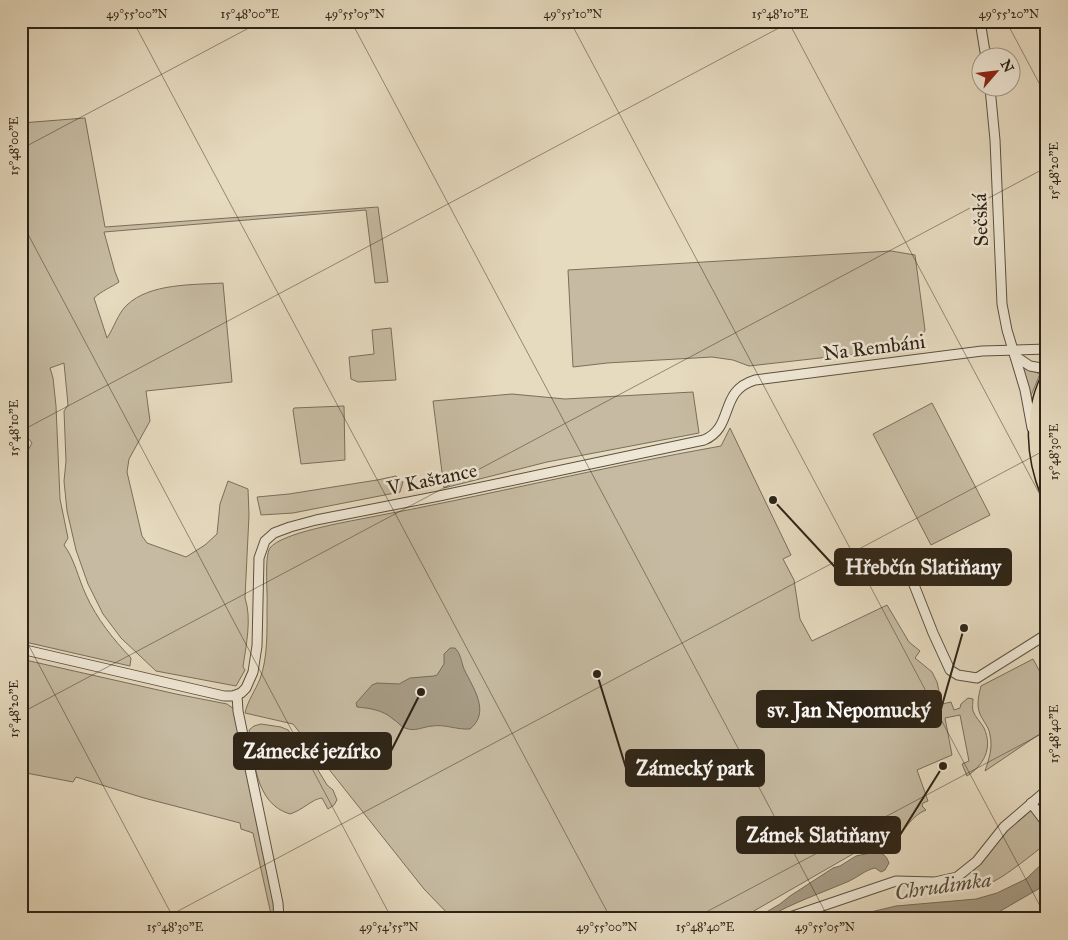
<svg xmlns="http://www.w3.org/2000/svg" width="1068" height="940" viewBox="0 0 1068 940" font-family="'IM FELL Great Primer',serif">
  <rect width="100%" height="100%" fill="#e6dabf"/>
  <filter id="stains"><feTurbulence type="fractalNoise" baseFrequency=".004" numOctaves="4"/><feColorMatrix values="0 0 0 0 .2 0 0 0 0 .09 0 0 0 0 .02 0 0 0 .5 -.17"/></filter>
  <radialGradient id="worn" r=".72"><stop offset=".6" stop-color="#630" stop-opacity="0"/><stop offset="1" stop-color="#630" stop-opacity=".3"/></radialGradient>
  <g fill="#c6bba2" stroke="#796f5c">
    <path d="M85 118 105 227 378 207 388 282 375 283 366 210 104 232 115 272 119 282C110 288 103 290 94 298L107 338C114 328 118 313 127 305 150 283 193 285 223 283L232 382 146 391 150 421 129 459 127 472 142 536 147 543 186 557 205 545 217 534 220 504 228 481 248 489 249 515 245 598C252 619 246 645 243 667L245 670 236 686 156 671 121 638 103 614 88 584 76 550 67 511 64 481 66 461 64 411 68 405 64 363 50 368 53 378 56 406 60 499 68 538 64 545C75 560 78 578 86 595 97 619 113 639 131 658L130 666 21 641V455L27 452 32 443 21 429V123Z"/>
    <polygon points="891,251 915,255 925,330 919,341 909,348 749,366 733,360 712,357 607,363 573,367 568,270"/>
    <polygon points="391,328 396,380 358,382 351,379 349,357 374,354 372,330"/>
    <polygon points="1021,366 1040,374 1030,398"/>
    <polygon points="693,392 699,433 547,462 444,488 433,401 512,394 565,399"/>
    <polygon points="932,403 990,515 931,545 873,434"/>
    <polygon points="344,406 345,460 301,464 293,410 294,408"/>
    <path d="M730 428 791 555 783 559 794 580 800 619 812 641 887 605 909 642 920 651 915 658 932 672 937 682 942 704 951 702 954 710 960 708 961 704 968 698 973 699C973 702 972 707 973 711 975 717 981 722 984 728 993 748 984 765 967 776L962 764 969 761 960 715 945 718 952 755 917 770 928 801 923 803 922 806 926 810C910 816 898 838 891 853L886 847 879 845 858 851 740 919H453L424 889 293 724 245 713C248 700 255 691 260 679 268 657 267 631 267 608 268 595 264 556 270 548 281 533 346 522 366 518 485 496 602 467 721 446Z"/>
    <polygon points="396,476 403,482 400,492 293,513 261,515 257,497 289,494 377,480"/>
    <polygon points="21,659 176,694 227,704 234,709 274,904 275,919 272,919 253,833 241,829 240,823 144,798 76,777 73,782 21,772"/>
    <path d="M1033 659 1046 683 1047 729 985 771C989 759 993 748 990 735 989 727 983 721 980 714 976 705 979 694 981 686Z"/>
    <path d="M261 724 281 727 288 730 315 765 327 785 333 790 337 800 334 805 328 809 322 798C312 799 303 810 290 814 255 804 254 759 249 730L254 726Z"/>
    <path d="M1030 808 1047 828V843C1036 851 996 885 985 884 978 883 975 875 972 870L995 841Z"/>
  </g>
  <g fill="#a79c86" stroke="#766c59">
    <path d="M450 648H455C461 654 461 661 464 669 473 688 491 712 470 729 457 730 445 724 432 726 422 727 415 732 405 728 400 726 398 722 393 719 383 710 369 708 357 707L356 703 372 685 377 683 399 684 410 678 434 676 437 675 444 664V654Z"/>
    <path d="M875 852C883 853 886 855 889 863L885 870 881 872 875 868C865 870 857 878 847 882 821 893 793 903 768 917H765L763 914 780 904 790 896 833 868 840 866 856 856Z"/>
    <polygon points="1047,859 1047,884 997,913 977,917 841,919 896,906 976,899 997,893 1026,879"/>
  </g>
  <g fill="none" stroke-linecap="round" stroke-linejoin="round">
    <polyline stroke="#766c59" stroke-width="2.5" points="757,919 764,916"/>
    <g stroke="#5a5140" stroke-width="11">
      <g id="minor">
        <polyline points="980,21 986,58"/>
        <polyline points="990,88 995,140 1002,304 1007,330 1025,390 1032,428"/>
        <polyline points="1015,356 1030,366 1047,369"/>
        <polyline points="905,562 933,633 950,670 958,675 977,678 1047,634"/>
        <path d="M21 649 224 696H233L241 693 246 688 253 672 257 646 259 558 265 541 274 533 290 527 316 520 439 496 704 440C735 427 718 391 755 380L982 351 1047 349"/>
        <polyline points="237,695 238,711 278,903 279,919"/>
        <polyline points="1031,803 1047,824"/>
        <polyline points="784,919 896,881 935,882 957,877 977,861 1004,827 1047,790"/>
      </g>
    </g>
    <g stroke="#2c2316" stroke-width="14">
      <path id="major" d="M1047 378C1029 415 1032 457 1047 494"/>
    </g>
    <use href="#minor" stroke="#efe7d5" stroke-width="9"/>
    <use href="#major" stroke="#e6dabf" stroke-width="11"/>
  </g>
  <path fill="none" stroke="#2c2316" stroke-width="1" stroke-opacity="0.45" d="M133 21 611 919M351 21 829 919M570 21 1047 919M788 21 1047 508M1006 21 1047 98M21 149 262 21M21 221 392 919M21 431 792 21M21 631 174 919M21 713 1047 167M163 919 1047 449M693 919 1047 731"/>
  <g text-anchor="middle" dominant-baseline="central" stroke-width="5" stroke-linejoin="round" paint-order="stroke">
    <g font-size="20" fill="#2c2316" stroke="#efe7d5">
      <text transform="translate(980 220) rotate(-92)">Sečská</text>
      <text transform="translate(874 347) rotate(-7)">Na Rembáni</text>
      <text transform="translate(432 479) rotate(-12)">V Kaštance</text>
    </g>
    <g font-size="21" font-style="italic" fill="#574d3d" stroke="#efe7d5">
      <text transform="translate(943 886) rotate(-8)">Chrudimka</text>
    </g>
  </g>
  <path fill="none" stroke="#2c2316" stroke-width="2" d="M773 500L835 567M964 628L941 709M421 692L391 751M597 674L626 768M943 766L900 835"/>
  <g fill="#2c2316" stroke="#efe7d5" stroke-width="2">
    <circle cx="773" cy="500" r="5"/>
    <circle cx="964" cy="628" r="5"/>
    <circle cx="421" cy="692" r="5"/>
    <circle cx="597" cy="674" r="5"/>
    <circle cx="943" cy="766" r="5"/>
  </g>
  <g fill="#2c2316" stroke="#2c2316" stroke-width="2">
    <rect x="835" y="549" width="176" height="36" rx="5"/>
    <rect x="757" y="691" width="184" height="36" rx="5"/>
    <rect x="234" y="733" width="157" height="36" rx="5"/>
    <rect x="626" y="750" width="138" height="36" rx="5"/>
    <rect x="737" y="817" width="163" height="36" rx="5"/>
  </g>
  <g font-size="21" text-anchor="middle" font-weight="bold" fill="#fff">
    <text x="923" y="574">Hřebčín Slatiňany</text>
    <text x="849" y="717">sv. Jan Nepomucký</text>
    <text x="312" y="758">Zámecké jezírko</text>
    <text x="695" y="775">Zámecký park</text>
    <text x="818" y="842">Zámek Slatiňany</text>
  </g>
  <rect width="1068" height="940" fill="none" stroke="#e6dabf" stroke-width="55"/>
  <g transform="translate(996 72) rotate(62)"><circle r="24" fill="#efe7d5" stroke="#a19989"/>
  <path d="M0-4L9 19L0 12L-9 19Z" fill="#8f2418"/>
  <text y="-8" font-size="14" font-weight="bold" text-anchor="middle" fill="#2c2316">N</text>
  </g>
  <rect x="28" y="28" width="1012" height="884" fill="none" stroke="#2c2316" stroke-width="2"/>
  <g font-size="12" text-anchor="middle" fill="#2c2316">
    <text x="137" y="18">49°55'00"N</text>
    <text x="250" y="18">15°48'00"E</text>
    <text x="355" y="18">49°55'05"N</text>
    <text x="573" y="18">49°55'10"N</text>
    <text x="780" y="18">15°48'10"E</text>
    <text x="1009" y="18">49°55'20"N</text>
    <text transform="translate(14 146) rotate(-90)" y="4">15°48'00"E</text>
    <text transform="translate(1054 171) rotate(-90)" y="4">15°48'20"E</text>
    <text transform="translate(14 428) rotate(-90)" y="4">15°48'10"E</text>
    <text transform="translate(1054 452) rotate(-90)" y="4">15°48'30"E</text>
    <text transform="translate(14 709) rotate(-90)" y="4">15°48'20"E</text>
    <text transform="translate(1054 734) rotate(-90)" y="4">15°48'40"E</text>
    <text x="175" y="931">15°48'30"E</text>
    <text x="389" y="931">49°54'55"N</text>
    <text x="607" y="931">49°55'00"N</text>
    <text x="705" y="931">15°48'40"E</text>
    <text x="825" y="931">49°55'05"N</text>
  </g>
  <rect width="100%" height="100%" filter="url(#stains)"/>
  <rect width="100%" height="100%" fill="url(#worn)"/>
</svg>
